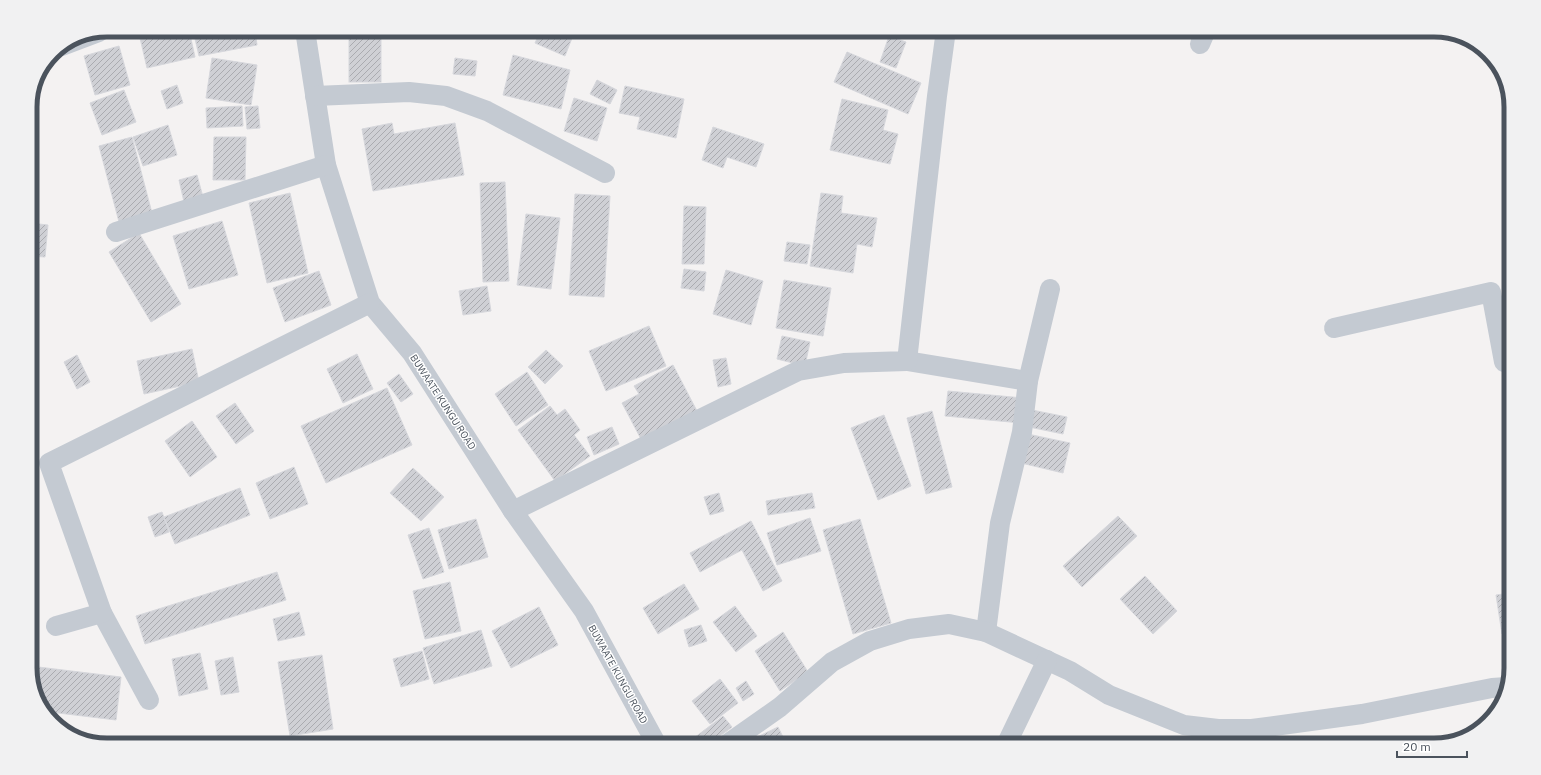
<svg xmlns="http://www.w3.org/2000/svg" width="1541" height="775" viewBox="0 0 1541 775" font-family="'IBM Plex Sans',sans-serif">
  <defs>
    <pattern id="building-hatch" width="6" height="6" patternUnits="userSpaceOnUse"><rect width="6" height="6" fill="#cfd0d5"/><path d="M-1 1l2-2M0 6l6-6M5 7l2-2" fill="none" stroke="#aaabb0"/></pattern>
  </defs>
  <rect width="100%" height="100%" fill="#f4f2f2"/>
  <g fill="url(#building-hatch)" stroke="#d6d7dc">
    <polygon points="172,30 189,30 195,57 147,68 140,38"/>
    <polygon points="193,30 255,30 257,45 199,56"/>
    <rect x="324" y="30" width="21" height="3"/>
    <polygon points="457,30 479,30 479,34"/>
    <polygon points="541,30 555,30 572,38 565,56 535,43"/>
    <polygon points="1038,30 1085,30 1084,37"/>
    <rect x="349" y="36" width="32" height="46"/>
    <polygon points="889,36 906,42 896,68 880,62"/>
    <polygon points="119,46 130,85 95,95 84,56"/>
    <polygon points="847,52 921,83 908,114 834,82"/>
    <polygon points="513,55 570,70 561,109 503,95"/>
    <polygon points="212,58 257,65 251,105 206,98"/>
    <polygon points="455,58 477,61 475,76 453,74"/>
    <polygon points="597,80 617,90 610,104 590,94"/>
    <polygon points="177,85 183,103 167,109 161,91"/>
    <polygon points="625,86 684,99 676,138 637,129 640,117 619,113"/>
    <polygon points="124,90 136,122 102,135 90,103"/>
    <polygon points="574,98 607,108 597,141 564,131"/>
    <polygon points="842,99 888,110 883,130 898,134 890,164 830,150"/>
    <polygon points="242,106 243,126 207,128 206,108"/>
    <polygon points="258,106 260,128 247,129 245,107"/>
    <polygon points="30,118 38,124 30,134"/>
    <polygon points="392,123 394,134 455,123 464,175 373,191 362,129"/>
    <polygon points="168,125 177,155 143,166 133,137"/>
    <polygon points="713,127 764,144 756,167 727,157 723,168 702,160"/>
    <polygon points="132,137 152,213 119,222 99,146"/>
    <polygon points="214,137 246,137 245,180 213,180"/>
    <polygon points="197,175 203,197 184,202 179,180"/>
    <polygon points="505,182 509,281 483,282 480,183"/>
    <polygon points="290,193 308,273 267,283 249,203"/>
    <polygon points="821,193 843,196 841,213 877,218 872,247 857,244 853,273 810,266"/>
    <polygon points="575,194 610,196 604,297 569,295"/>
    <polygon points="684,206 706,207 704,264 682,264"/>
    <polygon points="526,214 560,218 551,289 517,285"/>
    <polygon points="222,221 238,275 189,289 173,236"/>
    <polygon points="30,223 48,225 45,257 30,256"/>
    <polygon points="139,233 181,304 151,322 109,252"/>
    <polygon points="787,242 810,245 807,264 784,261"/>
    <polygon points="684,269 706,272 704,291 681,288"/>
    <polygon points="726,270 763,281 751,325 713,314"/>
    <polygon points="319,271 331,305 285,322 273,288"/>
    <polygon points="784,280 831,288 823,336 776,328"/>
    <polygon points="487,286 491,311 463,315 459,291"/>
    <polygon points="649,326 666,366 606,391 589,351"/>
    <polygon points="782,336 810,342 805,366 777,359"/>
    <polygon points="192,349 199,382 144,394 137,361"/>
    <polygon points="546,350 563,366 545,384 528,367"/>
    <polygon points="357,354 373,389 343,403 327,369"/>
    <polygon points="77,355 90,382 77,389 64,362"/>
    <polygon points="726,358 731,384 718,387 713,360"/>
    <polygon points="673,365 697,411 642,441 622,403 639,394 634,386"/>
    <polygon points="527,372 548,405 516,426 495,394"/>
    <polygon points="399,374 413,394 401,402 387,383"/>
    <polygon points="387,388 412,445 326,483 301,426"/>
    <polygon points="948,391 1023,398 1021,423 945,416"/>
    <polygon points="235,403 254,431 236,444 216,416"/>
    <polygon points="550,406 557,415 565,409 580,430 574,435 590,456 555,481 518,430"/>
    <polygon points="1027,409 1067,417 1063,434 1024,426"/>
    <polygon points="932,411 952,487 926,494 907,418"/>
    <polygon points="884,415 911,486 878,500 851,428"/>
    <polygon points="192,421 217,457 190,477 165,441"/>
    <polygon points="612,427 619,444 594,455 587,437"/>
    <polygon points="1023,433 1070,443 1063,473 1017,462"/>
    <polygon points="294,467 308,504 270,519 256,483"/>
    <polygon points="413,468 444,497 421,521 390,493"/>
    <polygon points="240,488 250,515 175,544 164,517"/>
    <polygon points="719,493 724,511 710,515 704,497"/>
    <polygon points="812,493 815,508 768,515 766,501"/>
    <polygon points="162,512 169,532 155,537 148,517"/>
    <polygon points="1118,516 1137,536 1082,587 1063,566"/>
    <polygon points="810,518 821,551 777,565 767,533"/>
    <polygon points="476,519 488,557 449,569 438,530"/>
    <polygon points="860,519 891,623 853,634 823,530"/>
    <polygon points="751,521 782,581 763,591 742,550 700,572 690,553"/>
    <polygon points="429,528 444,572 423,579 408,535"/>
    <polygon points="277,572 286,600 145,644 136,616"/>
    <polygon points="1145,576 1177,611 1153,634 1120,599"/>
    <polygon points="450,582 461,631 425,639 413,591"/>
    <polygon points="684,584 699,609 658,634 643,608"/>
    <polygon points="1511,593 1511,633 1502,634 1496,595"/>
    <polygon points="735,606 757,636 736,652 713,622"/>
    <polygon points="539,607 558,645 511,668 492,631"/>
    <polygon points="299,612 305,635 278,641 273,619"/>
    <polygon points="701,625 707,641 689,647 684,630"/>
    <polygon points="481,630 492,666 434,684 423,648"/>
    <polygon points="783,632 808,672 780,691 755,651"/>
    <polygon points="422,651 429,679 401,687 393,659"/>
    <polygon points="200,653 208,689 179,696 172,659"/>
    <polygon points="322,655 333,729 290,736 278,662"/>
    <polygon points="233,657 239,692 221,695 215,661"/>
    <polygon points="30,666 121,677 116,720 50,712 51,705 41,703 30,673"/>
    <polygon points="720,679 738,703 710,724 692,701"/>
    <polygon points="746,681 754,694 743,701 736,688"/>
    <polygon points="723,716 732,727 708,745 700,745 694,738"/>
    <polygon points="778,727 787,745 754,745 751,740"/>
    <polygon points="616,741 617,745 600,745 600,744"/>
  </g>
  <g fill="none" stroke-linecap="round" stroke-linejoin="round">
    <g stroke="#c4cad2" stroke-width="20">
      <polyline points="305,30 326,165 370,303 412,353 513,511 584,611 657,745"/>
      <polyline points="1200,44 1206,30"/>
      <polyline points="62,46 99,32"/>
      <polyline points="315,96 409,92 446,96 487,111 605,173"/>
      <polyline points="116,232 326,165"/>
      <polyline points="1334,328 1491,292 1504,362 1511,360"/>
      <polyline points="907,361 1028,381"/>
      <polyline points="513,511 798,371 844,363 907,361 937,96 946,30"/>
      <polyline points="102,613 149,700"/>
      <polyline points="56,626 102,613 49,463 370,303"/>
      <polyline points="986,632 1000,523 1022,432 1028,381 1050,289"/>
      <polyline points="726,745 780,707 832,662 870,641 909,629 949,624 986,632 1070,671 1109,695 1184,725 1218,729 1252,729 1362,714 1492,688 1507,687"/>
      <polyline points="1006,745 1047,660"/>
    </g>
  </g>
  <g text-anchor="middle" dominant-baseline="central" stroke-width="3" stroke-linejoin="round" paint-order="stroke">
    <g font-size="10" fill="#4b535d" stroke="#fff">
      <text transform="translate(443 402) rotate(57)">BUWAATE KUNGU ROAD</text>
      <text transform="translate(618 674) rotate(61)">BUWAATE KUNGU ROAD</text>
    </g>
  </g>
  <path d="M0 0H1541V775H0ZM107 37H1434A70 70 0 0 1 1504 107V668A70 70 0 0 1 1434 738H107A70 70 0 0 1 37 668V107A70 70 0 0 1 107 37Z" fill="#f1f1f2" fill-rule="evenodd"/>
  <path fill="none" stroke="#4b535d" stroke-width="5" d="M107 37H1434A70 70 0 0 1 1504 107V668A70 70 0 0 1 1434 738H107A70 70 0 0 1 37 668V107A70 70 0 0 1 107 37Z"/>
  <path d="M1397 751v6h70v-6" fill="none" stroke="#4b535d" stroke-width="2"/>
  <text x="1403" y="751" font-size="12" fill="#4b535d" stroke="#ffffff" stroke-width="3" paint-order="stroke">20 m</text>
</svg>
